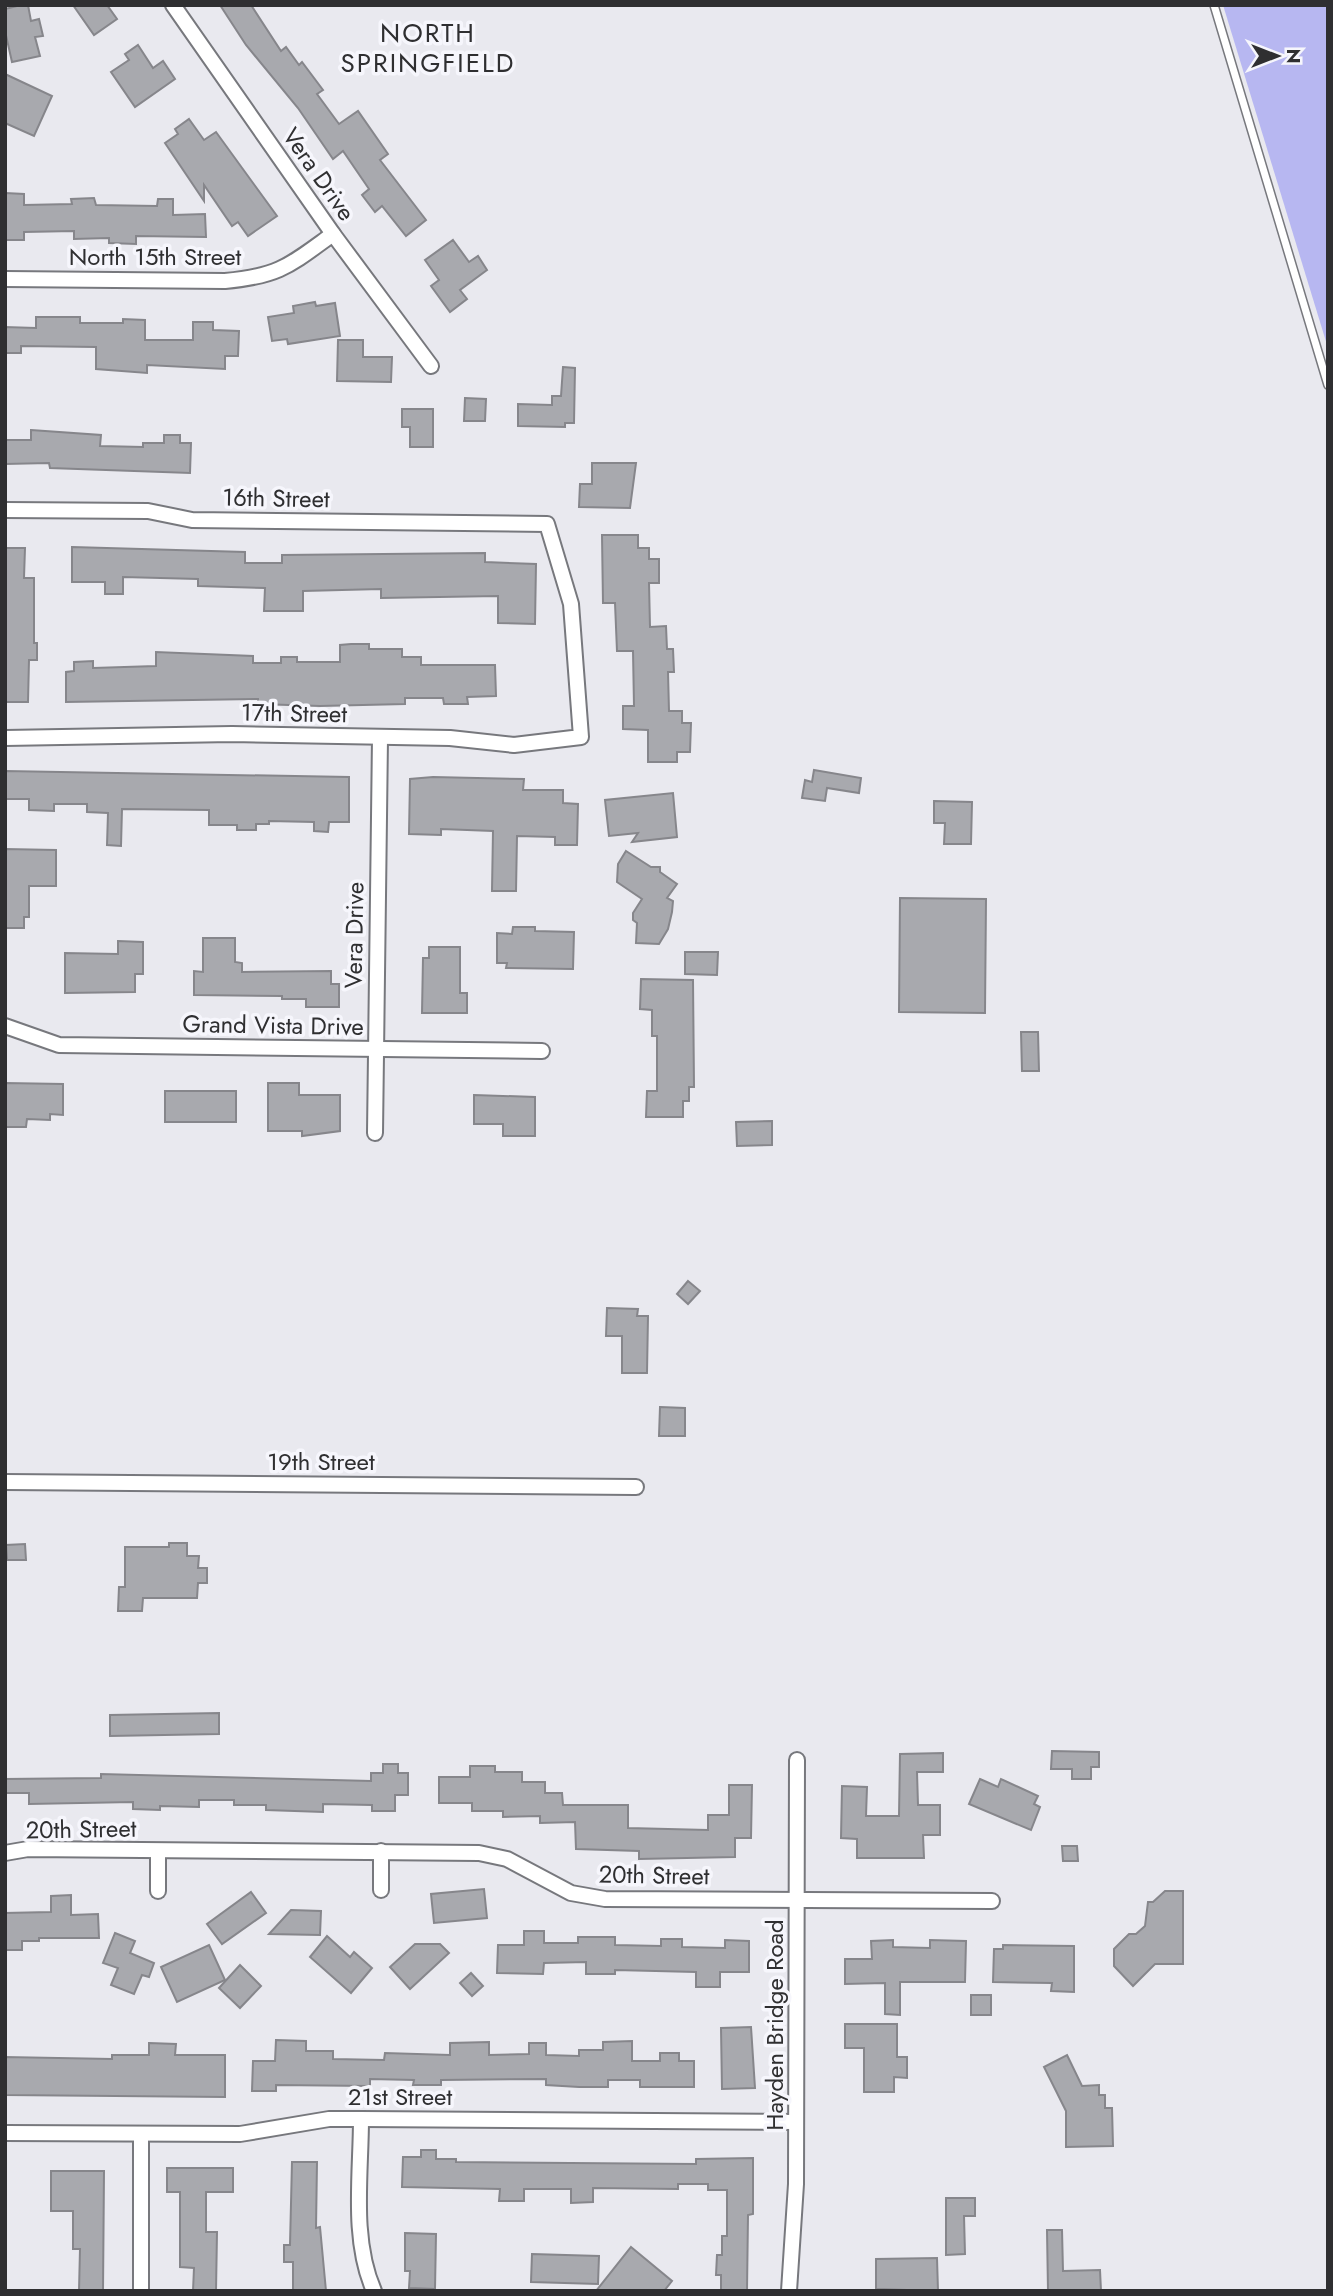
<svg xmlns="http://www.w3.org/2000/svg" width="1333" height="2296" viewBox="0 0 1333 2296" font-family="Jost,sans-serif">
  <rect width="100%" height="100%" fill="#e9e9ef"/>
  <polygon fill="#b7b7f1" points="1223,5 1328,5 1328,348"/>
  <g fill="#a8a9ae" stroke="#86868b" stroke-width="2">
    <polygon points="21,5 28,5 31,21 39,19 43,36 35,37 40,56 12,62 5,31 5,9"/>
    <polygon points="73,5 107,5 117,19 94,35"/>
    <polygon points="220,5 251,5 281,51 286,47 299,65 302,62 323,90 317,94 339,124 358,111 388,154 380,160 426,220 406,236 382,206 375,212 362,195 369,189 343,151 333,159 298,108 246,45"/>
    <polygon points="138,45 153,68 163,61 175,79 135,107 111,72 129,60 125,54"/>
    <polygon points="5,74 52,96 34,136 5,123"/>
    <polygon points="189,119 204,140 216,132 277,216 248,236 238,222 232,226 204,185 204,201 165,143 178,134 175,129"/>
    <polygon points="5,193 24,194 24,205 72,204 71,199 94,198 96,205 157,206 158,199 173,199 173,215 205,214 206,237 136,236 136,244 109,243 109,238 74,239 74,231 24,232 24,240 5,240"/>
    <polygon points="453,240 469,262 478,256 487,270 460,290 467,299 450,312 431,286 439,280 425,260"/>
    <polygon points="315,302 316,306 335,303 340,336 288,344 287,339 272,341 268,317 294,313 293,306"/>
    <polygon points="36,317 80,317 80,323 123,323 123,319 145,320 145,340 193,340 193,322 213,322 213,330 239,331 238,356 225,356 225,369 147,365 147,373 96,369 96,347 21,346 21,353 5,353 5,327 36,328"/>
    <polygon points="338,340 363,340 363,357 392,357 391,382 337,381"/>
    <polygon points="563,367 575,368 574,423 565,423 565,427 518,426 518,404 552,405 552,396 561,396"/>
    <polygon points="465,398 486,399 485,421 464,421"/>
    <polygon points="402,409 433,409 433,447 410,447 410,427 402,427"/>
    <polygon points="31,430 101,435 100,446 143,447 143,443 164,443 164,435 180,435 180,443 191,443 190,473 50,468 49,463 5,464 5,440 31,440"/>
    <polygon points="592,463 636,463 630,508 579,507 580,484 592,484"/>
    <polygon points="602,535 638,535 638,548 649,548 649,559 659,559 659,583 649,583 650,627 666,626 667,649 673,649 674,672 668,672 669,711 682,711 682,723 691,723 690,752 677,752 677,762 648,762 648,730 623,729 623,706 634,706 633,651 617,651 615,603 603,603"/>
    <polygon points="72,547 245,552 245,563 282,563 282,555 485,553 485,562 536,564 535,624 498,623 498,596 381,598 381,589 303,591 303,611 264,611 265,588 198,586 198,579 123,577 123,594 105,594 105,582 72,582"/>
    <polygon points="5,548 25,548 24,578 34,578 34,643 37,643 37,660 29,660 28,702 5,702"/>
    <polygon points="351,644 369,644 369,649 402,649 402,657 421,657 421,665 495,665 496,696 467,697 468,704 444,704 443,698 405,698 405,704 320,706 258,704 258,699 66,702 66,672 74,671 74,662 93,661 93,668 156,666 156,652 253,656 253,663 281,663 281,657 297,657 297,662 340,662 340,645"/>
    <polygon points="814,770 861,778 859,793 827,788 825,801 802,798 805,780 812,782"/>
    <polygon points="5,771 349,777 349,822 329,822 328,832 314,831 314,822 269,821 269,824 256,824 256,830 237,830 237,825 209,825 209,810 122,809 121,846 107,845 108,813 87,812 87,804 54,804 54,811 29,810 29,799 5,799"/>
    <polygon points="433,777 524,779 523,790 563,790 563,803 578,804 577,845 555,845 555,837 517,836 516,891 492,891 493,831 441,829 441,835 409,834 410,779"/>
    <polygon points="673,793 677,837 632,842 638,833 609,836 605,800"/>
    <polygon points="934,801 972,802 971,844 944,844 945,823 934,823"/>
    <polygon points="5,849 56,850 56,886 29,886 29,917 24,917 24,928 5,928"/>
    <polygon points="626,851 651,867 660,867 660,872 677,884 667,898 673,901 672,912 668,929 659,944 636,943 637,923 633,920 633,913 642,899 617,882 618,864"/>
    <polygon points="900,898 986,899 985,1013 899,1012"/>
    <polygon points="513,927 535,927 535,931 574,932 573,969 506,968 507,963 497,963 497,933 512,934"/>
    <polygon points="203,938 235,938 235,962 242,963 242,972 331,971 331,984 339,984 339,1007 306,1007 306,999 282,999 282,996 194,995 194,971 203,972"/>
    <polygon points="118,941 143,942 143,974 135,974 135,992 65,993 65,953 118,954"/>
    <polygon points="429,947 460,947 460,993 467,993 467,1013 422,1013 423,958 429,958"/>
    <polygon points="685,952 718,952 717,975 685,974"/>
    <polygon points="641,979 693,980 694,1087 689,1087 689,1101 683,1101 683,1117 646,1117 647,1091 657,1091 657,1036 652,1036 652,1010 640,1009"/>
    <polygon points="1021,1032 1038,1032 1039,1071 1022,1071"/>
    <polygon points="5,1083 63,1084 63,1115 50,1114 50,1120 27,1119 26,1127 6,1127"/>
    <polygon points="268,1083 299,1083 299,1095 340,1095 340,1131 302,1136 302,1131 268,1131"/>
    <rect x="165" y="1091" width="71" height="31"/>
    <polygon points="474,1095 535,1097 535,1136 503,1136 503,1124 474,1124"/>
    <polygon points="772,1121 772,1145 737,1146 736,1122"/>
    <polygon points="688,1281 700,1291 688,1304 677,1294"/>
    <polygon points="607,1308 638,1309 637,1316 648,1316 647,1373 622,1373 622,1336 606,1336"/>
    <polygon points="660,1407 685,1408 685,1436 659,1436"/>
    <polygon points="169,1543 187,1543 187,1556 199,1556 198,1568 207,1568 207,1583 198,1583 197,1598 143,1598 142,1611 118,1611 119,1587 125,1587 125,1547 169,1547"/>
    <polygon points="25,1544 26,1560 7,1560 6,1545"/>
    <polygon points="219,1713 219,1734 110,1736 110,1715"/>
    <polygon points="1052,1751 1099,1752 1099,1767 1091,1767 1091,1779 1072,1779 1072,1769 1051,1769"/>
    <polygon points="943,1753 943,1772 917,1772 918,1805 940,1805 940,1835 923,1835 924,1858 857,1858 857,1839 841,1838 842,1786 867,1787 866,1816 899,1816 900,1754"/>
    <polygon points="383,1764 398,1764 398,1773 408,1773 408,1795 395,1795 395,1811 372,1811 372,1805 323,1804 323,1812 266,1810 266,1805 234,1805 234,1800 199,1800 199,1807 160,1806 160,1810 133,1809 133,1802 29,1804 29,1793 5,1793 5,1779 101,1778 101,1774 371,1781 371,1773 383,1773"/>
    <polygon points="470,1766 495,1766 495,1772 522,1772 522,1782 545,1782 545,1793 562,1793 563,1805 628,1805 628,1828 708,1830 708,1815 729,1815 729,1785 752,1785 751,1838 735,1838 735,1857 639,1859 639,1851 576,1849 575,1822 540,1823 540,1816 503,1817 503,1811 472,1811 472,1803 439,1803 439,1777 470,1777"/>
    <polygon points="980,1779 998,1787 1001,1779 1038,1796 1034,1804 1040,1807 1031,1830 969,1804"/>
    <polygon points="1062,1846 1077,1846 1078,1861 1063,1861"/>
    <polygon points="484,1889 487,1918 434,1923 431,1894"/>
    <polygon points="1165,1891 1183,1891 1183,1964 1155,1964 1133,1986 1114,1966 1114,1949 1129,1934 1136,1934 1145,1926 1148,1902 1153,1902"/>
    <polygon points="251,1892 266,1913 222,1944 207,1924"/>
    <polygon points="71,1895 71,1915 98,1914 99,1938 39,1938 39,1941 22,1941 22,1950 5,1950 5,1913 51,1912 51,1896"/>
    <polygon points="291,1910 321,1911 320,1935 269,1934"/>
    <polygon points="524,1931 544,1931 544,1943 578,1943 578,1937 615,1937 615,1945 661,1946 661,1939 682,1939 682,1947 725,1948 725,1940 749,1941 749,1972 720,1972 720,1987 696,1987 696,1972 615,1970 615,1974 586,1974 586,1962 544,1963 543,1974 497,1973 498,1945 524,1945"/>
    <polygon points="115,1933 135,1941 130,1953 154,1963 149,1977 142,1975 134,1994 111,1985 118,1968 103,1963"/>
    <polygon points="327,1936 350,1957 354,1952 372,1968 351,1993 310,1957"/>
    <polygon points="893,1940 893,1947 930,1948 930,1940 966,1941 965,1982 900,1982 900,2015 885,2014 885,1983 845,1984 845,1959 872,1959 871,1941"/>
    <polygon points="415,1944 440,1944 449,1953 410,1989 390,1967"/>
    <polygon points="209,1945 225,1980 177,2002 161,1967"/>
    <polygon points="1003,1945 1074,1946 1074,1992 1051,1991 1052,1983 993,1982 994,1949 1003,1949"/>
    <polygon points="240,1965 261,1986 240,2008 219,1988"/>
    <polygon points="471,1973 483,1986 472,1996 460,1983"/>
    <rect x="971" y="1995" width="20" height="20"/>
    <polygon points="845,2024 897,2024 897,2057 907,2057 907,2078 894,2077 894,2092 864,2092 864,2048 845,2048"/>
    <polygon points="751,2027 755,2088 722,2089 721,2028"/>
    <polygon points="276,2040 306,2041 306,2051 333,2051 333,2059 384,2060 385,2053 450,2055 450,2043 489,2042 489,2055 529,2054 529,2043 546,2043 546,2055 579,2056 579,2050 603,2050 603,2042 632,2041 632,2061 660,2061 660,2053 679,2053 679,2061 694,2061 694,2087 640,2087 640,2080 608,2080 608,2087 579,2087 546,2085 546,2079 441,2080 441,2085 413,2085 414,2080 370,2079 370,2086 276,2085 276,2091 252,2091 253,2061 275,2061"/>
    <polygon points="149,2043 176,2044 175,2055 225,2055 225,2097 5,2095 5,2057 112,2059 112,2055 149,2055"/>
    <polygon points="1067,2055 1082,2086 1099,2085 1099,2095 1105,2095 1105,2108 1112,2108 1113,2146 1066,2147 1066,2111 1044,2067"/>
    <polygon points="421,2150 436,2150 436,2159 456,2159 456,2162 696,2164 696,2159 753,2158 753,2214 748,2215 747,2291 721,2291 721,2275 716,2275 717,2255 722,2255 722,2236 727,2236 727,2190 708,2190 708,2184 678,2184 678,2189 593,2188 593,2202 571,2203 571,2189 524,2189 524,2201 499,2201 500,2189 402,2187 403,2157 421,2157"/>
    <polygon points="292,2162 317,2162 316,2228 320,2227 326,2291 293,2291 293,2262 284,2262 284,2245 290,2245"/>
    <polygon points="167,2168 233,2168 233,2192 206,2192 206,2232 217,2232 216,2291 193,2291 194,2268 180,2267 180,2192 167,2192"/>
    <polygon points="51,2171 104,2171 103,2291 79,2291 80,2249 73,2249 73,2211 51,2211"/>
    <polygon points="946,2198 975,2198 975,2216 964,2216 965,2254 946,2255"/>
    <polygon points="1047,2230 1062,2230 1063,2271 1100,2270 1101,2291 1048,2291"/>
    <polygon points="405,2233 436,2234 435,2289 409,2288 410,2271 405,2271"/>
    <polygon points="631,2247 672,2281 664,2291 596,2291"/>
    <polygon points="532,2254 599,2256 598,2284 531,2282"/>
    <polygon points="937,2258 938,2291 876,2289 876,2259"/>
  </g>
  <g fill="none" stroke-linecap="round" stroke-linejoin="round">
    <g stroke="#77787d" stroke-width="10">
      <polyline id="service" points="1214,5 1328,385"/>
    </g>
    <g stroke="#77787d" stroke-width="18">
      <g id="minor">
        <polyline points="173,5 333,234 431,366"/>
        <path d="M5 279 225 281C280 276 290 265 333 234"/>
        <polyline points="5,510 148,511 192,520 547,524 571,604 581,737 514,745 450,738 232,734 5,738"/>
        <polyline points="5,1026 59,1045 542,1051"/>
        <polyline points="375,1133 380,738"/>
        <polyline points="5,1482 636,1487"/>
        <polyline points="158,1851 158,1891"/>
        <polyline points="5,1853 28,1849 479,1853 507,1859 571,1893 605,1899 992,1901"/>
        <polyline points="381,1890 381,1851"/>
        <path d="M361 2119C361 2174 351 2239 374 2291"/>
        <polyline points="5,2133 240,2134 329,2119 361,2119 795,2122"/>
        <polyline points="141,2134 141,2291"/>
        <polyline points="789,2291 796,2184 797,1760"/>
      </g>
    </g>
    <use href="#service" stroke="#fff" stroke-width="7"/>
    <use href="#minor" stroke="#fff" stroke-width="14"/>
  </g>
  <g text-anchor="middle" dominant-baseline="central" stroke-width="7" stroke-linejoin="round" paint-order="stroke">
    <g font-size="24" fill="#2f2f31" stroke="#f6f6fc">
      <text transform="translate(319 174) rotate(55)">Vera Drive</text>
      <text x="155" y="256">North 15th Street</text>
      <text transform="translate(276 498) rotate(1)">16th Street</text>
      <text transform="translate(294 713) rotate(1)">17th Street</text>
      <text transform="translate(354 935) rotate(-89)">Vera Drive</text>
      <text transform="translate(273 1025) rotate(1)">Grand Vista Drive</text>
      <text x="321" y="1461">19th Street</text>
      <text transform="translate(81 1829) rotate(-1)">20th Street</text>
      <text transform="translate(654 1875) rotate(1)">20th Street</text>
      <text transform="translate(774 2025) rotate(-90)">Hayden Bridge Road</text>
      <text x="400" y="2096">21st Street</text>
    </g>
    <g font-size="26" letter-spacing="2" fill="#2f2f31" stroke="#f6f6fc">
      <text x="428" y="33">NORTH<tspan x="428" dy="30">SPRINGFIELD</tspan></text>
    </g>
  </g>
  <rect width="1333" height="2296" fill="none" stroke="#2f2f31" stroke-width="14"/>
  <g transform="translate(1277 56) rotate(90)" stroke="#f6f6fc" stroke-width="5" paint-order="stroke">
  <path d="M0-5L12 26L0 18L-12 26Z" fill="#2f2f31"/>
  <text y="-10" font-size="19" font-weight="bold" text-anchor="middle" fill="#2f2f31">N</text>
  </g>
</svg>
